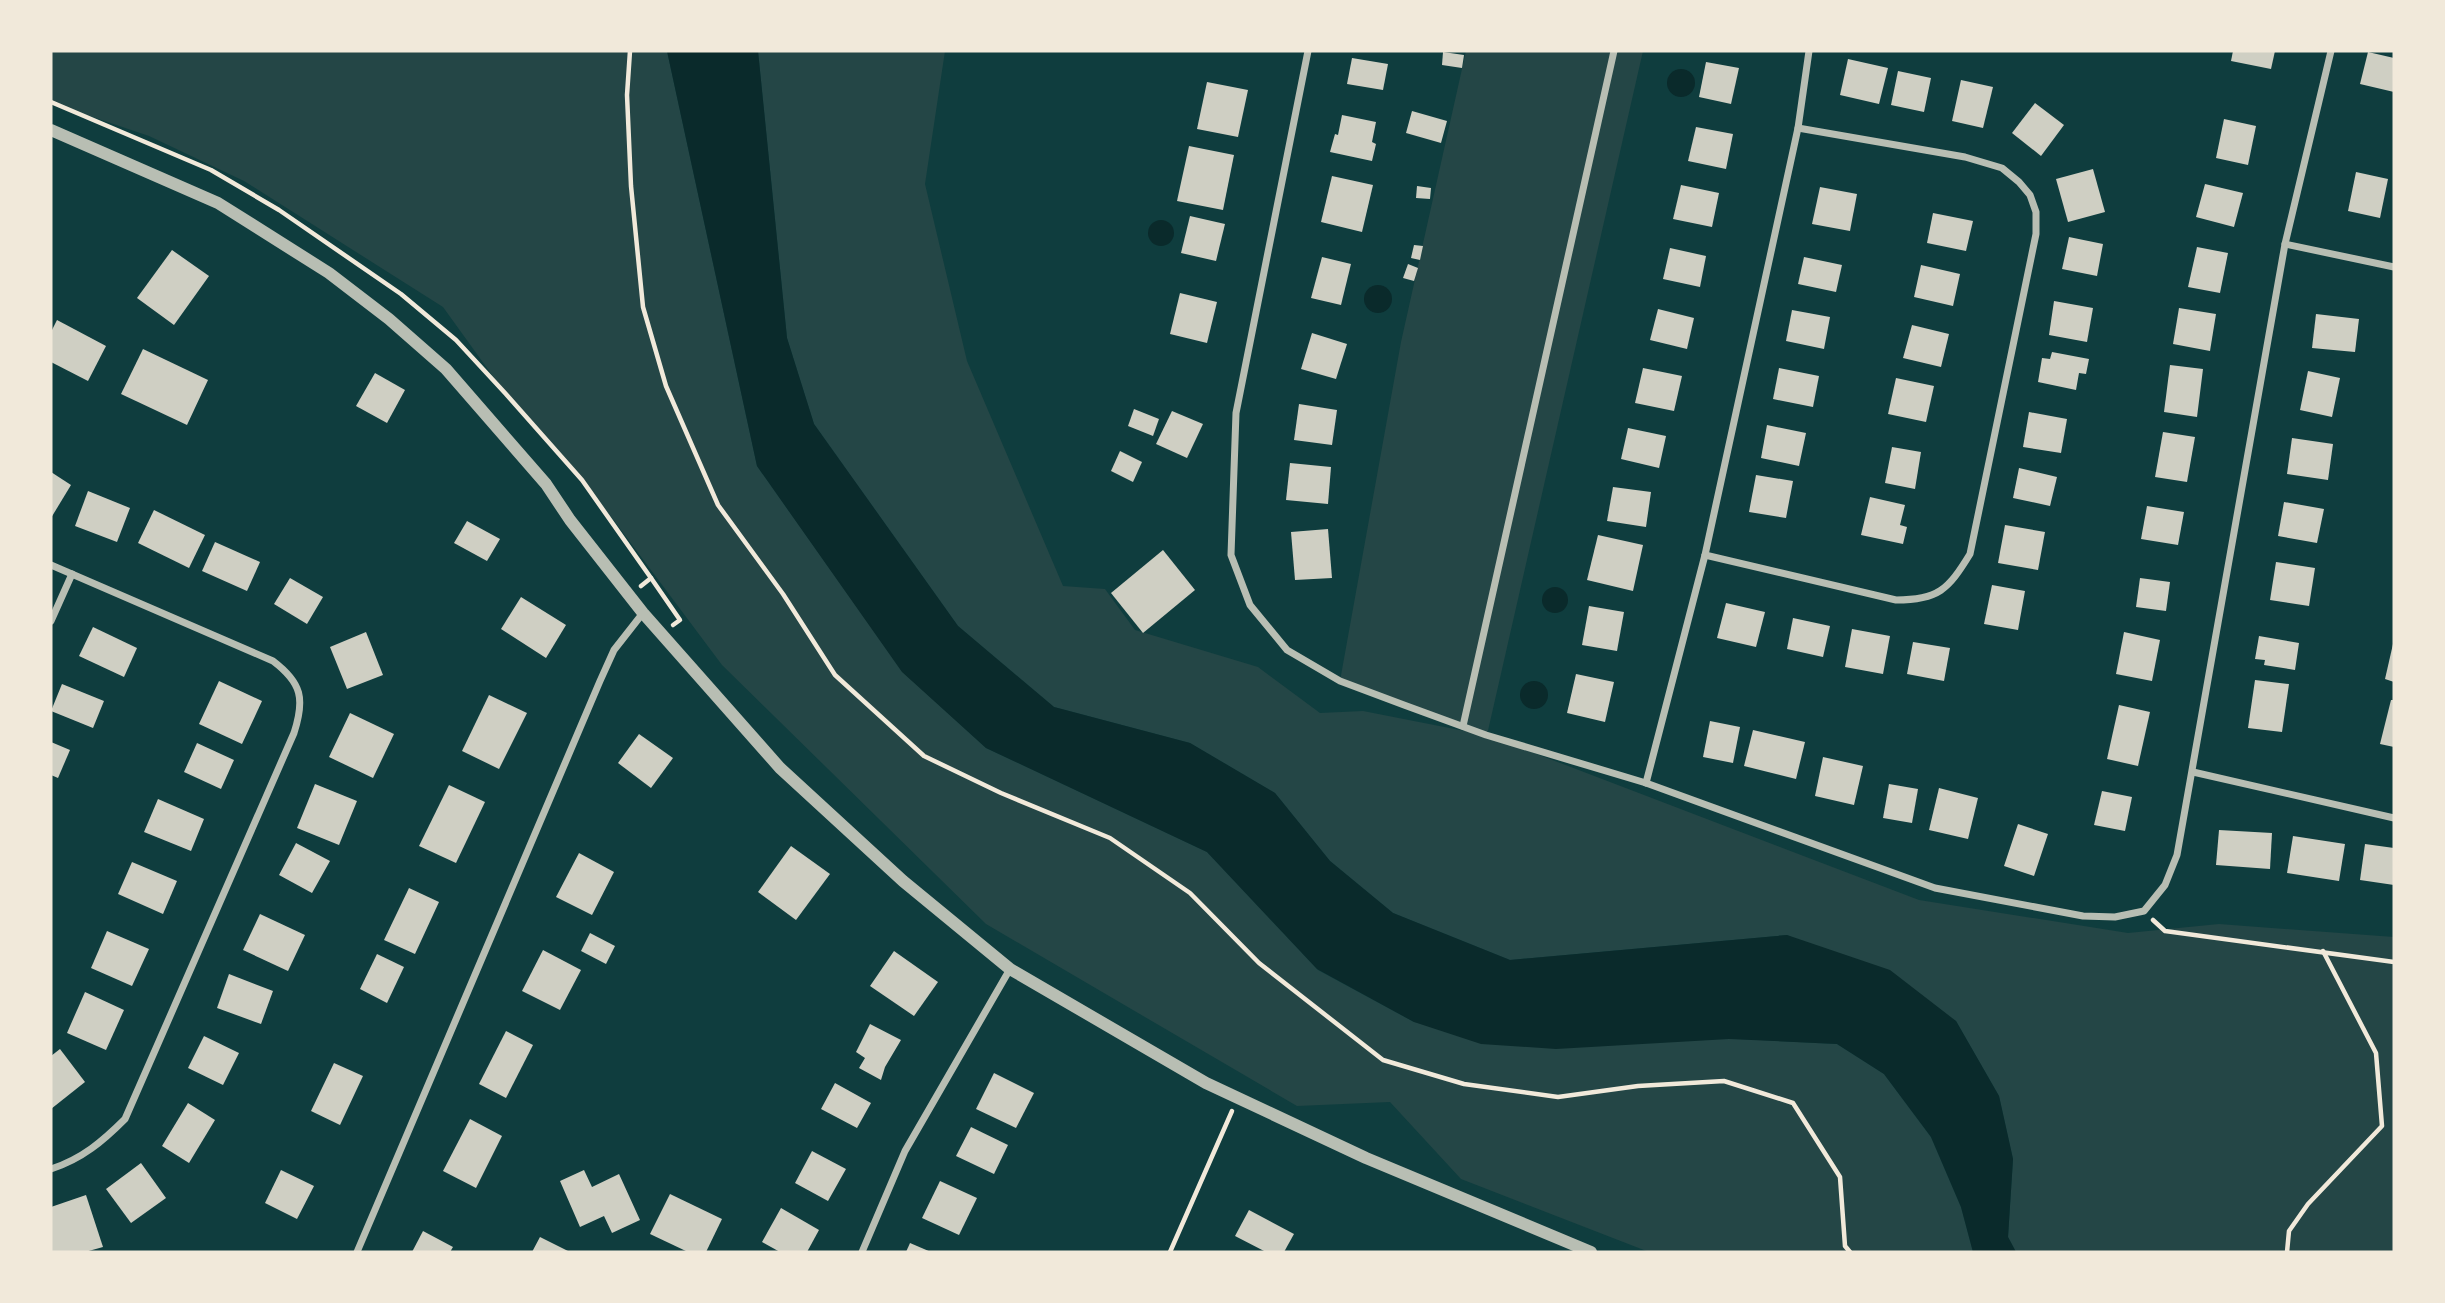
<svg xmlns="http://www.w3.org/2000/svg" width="2445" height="1303" viewBox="0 0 2445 1303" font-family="'Alegreya Sans',sans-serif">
  <rect width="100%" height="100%" fill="#0f3d3e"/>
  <g fill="#244646">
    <polygon points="51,51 667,51 757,466 903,672 986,748 1207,852 1318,970 1414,1022 1837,1044 1884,1074 1931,1137 1961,1207 1973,1252 1649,1252 1461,1179 1390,1102 1297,1106 986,924 722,665 612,518 505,393 443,307 244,181 149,136 51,103"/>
    <polygon points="758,51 945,51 925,184 967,361 1063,586 1105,589 1135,630 1258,667 1320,713 1363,711 1480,734 1340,681 1401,342 1466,51 1643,51 1487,735 1919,900 2128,933 2219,924 2394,937 2394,1252 2016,1252 2008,1237 2013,1159 1999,1096 1956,1021 1787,935 1510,960 1393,913 1330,861 1275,793 1190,743 1054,707 958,626 814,424 787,338"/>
  </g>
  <g fill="#0a2a2b">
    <polygon points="667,51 758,51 787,338 814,424 958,626 1054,707 1190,743 1275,793 1330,861 1393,913 1510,960 1787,935 1890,970 1956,1021 1999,1096 2013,1159 2008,1237 2016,1252 1973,1252 1961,1207 1931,1137 1884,1074 1837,1044 1729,1039 1556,1049 1481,1044 1414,1022 1317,969 1207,852 986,748 902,672 757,466"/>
    <circle cx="1681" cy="83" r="14"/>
    <circle cx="1161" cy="233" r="13"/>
    <circle cx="1378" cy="299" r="14"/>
    <circle cx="1555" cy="600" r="13"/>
    <circle cx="1534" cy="695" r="14"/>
  </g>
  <g fill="#cfcfc3">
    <polygon points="2233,51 2275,51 2271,69 2231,61"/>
    <polygon points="1443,52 1464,55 1462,68 1442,65"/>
    <polygon points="2368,52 2394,58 2394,92 2360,84"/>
    <polygon points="1352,58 1388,64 1383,90 1347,84"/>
    <polygon points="1848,59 1888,68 1879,104 1840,95"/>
    <polygon points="1706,62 1739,68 1731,104 1699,97"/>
    <polygon points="1898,71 1931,78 1924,112 1891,105"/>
    <polygon points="1961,80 1993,87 1983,128 1952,121"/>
    <polygon points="1207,82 1248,90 1238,137 1197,129"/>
    <polygon points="2035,103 2064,125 2041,156 2012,133"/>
    <polygon points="1412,111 1447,121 1441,143 1406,133"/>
    <polygon points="1342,115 1376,122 1372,142 1376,144 1372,161 1330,152 1335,134 1338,135"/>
    <polygon points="2224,119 2256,126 2248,165 2216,158"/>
    <polygon points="1696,127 1733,134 1726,169 1688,161"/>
    <polygon points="1189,146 1234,155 1223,210 1177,201"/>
    <polygon points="2093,169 2105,212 2068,222 2056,179"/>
    <polygon points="2356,172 2388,179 2380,218 2348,211"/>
    <polygon points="1332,176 1373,185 1362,232 1321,222"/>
    <polygon points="2205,184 2243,193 2234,227 2196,217"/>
    <polygon points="1681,185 1719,193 1712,227 1673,219"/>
    <polygon points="1417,186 1431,188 1430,199 1416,198"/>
    <polygon points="1820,187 1857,194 1850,231 1812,224"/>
    <polygon points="1933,213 1973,221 1966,251 1927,243"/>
    <polygon points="1190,216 1225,224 1216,261 1181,253"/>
    <polygon points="2069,237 2103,244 2097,276 2062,269"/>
    <polygon points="1414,245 1423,246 1420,260 1411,258"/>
    <polygon points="2197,247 2228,253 2220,293 2188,287"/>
    <polygon points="1670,248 1706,256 1700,287 1663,279"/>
    <polygon points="172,250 209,276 174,325 137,298"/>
    <polygon points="1322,257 1351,264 1341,305 1311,298"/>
    <polygon points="1804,257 1842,265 1836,292 1798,284"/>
    <polygon points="1408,264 1418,268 1414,281 1403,278"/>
    <polygon points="1921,265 1960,274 1953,306 1914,297"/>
    <polygon points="1180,293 1217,302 1207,343 1170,334"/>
    <polygon points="2054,301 2093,308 2087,342 2049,335"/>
    <polygon points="2179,308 2216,314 2210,351 2173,344"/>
    <polygon points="1658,309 1694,318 1687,349 1650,340"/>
    <polygon points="1792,310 1830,317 1824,349 1786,341"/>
    <polygon points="2316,314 2359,319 2355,352 2312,348"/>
    <polygon points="57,320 106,346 88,381 51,362 51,332"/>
    <polygon points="1912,325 1949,334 1941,367 1903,358"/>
    <polygon points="1312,333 1347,344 1336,379 1301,369"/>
    <polygon points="143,349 208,380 187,425 121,394"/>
    <polygon points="2052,352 2089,359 2086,374 2079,373 2076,390 2038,382 2042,358 2050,359"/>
    <polygon points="2170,365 2203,369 2197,417 2164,412"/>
    <polygon points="1643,368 1682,376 1674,411 1635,403"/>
    <polygon points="1779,368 1819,376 1813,407 1773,399"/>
    <polygon points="2308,371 2340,378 2332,417 2300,410"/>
    <polygon points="375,373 405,390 387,423 356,406"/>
    <polygon points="1896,378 1934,386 1926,422 1888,414"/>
    <polygon points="1299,404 1337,410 1332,445 1294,440"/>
    <polygon points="1134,409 1159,419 1153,436 1128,426"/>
    <polygon points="1172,411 1203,424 1187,458 1156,444"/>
    <polygon points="2029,412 2067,419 2061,453 2023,447"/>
    <polygon points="1767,425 1806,433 1799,466 1761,458"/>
    <polygon points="1628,428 1666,436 1659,468 1621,459"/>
    <polygon points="2163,432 2195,437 2187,482 2155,477"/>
    <polygon points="2292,438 2333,444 2328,480 2287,474"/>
    <polygon points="1892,447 1921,452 1915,489 1885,483"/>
    <polygon points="1120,451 1142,462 1133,482 1111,471"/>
    <polygon points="1290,463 1331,467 1328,504 1286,500"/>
    <polygon points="2019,468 2057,477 2050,506 2013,498"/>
    <polygon points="51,472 71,485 51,518"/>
    <polygon points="1756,475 1793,481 1786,518 1749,512"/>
    <polygon points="1613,487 1651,492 1646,527 1607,521"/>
    <polygon points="88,491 130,508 117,542 75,526"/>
    <polygon points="1870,497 1905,505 1900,525 1907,527 1903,544 1861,535"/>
    <polygon points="2284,502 2324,509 2317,543 2278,536"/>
    <polygon points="2147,506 2184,512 2178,545 2141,539"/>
    <polygon points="154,510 205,535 189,568 138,543"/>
    <polygon points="467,521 500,539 487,561 454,543"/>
    <polygon points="2005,525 2045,532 2038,570 1998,563"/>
    <polygon points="1328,529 1332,578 1295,580 1291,532"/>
    <polygon points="1598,535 1643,545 1633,591 1587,580"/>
    <polygon points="215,542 260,562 247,591 202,571"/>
    <polygon points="1163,550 1195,590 1143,633 1111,593"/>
    <polygon points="2276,562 2315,568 2309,606 2270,600"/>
    <polygon points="290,578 323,597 307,624 274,604"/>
    <polygon points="2140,578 2170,582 2166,611 2136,607"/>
    <polygon points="1992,585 2025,591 2018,630 1984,624"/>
    <polygon points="521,597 566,625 546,658 501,629"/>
    <polygon points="1726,603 1765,612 1756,647 1717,638"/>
    <polygon points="1589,606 1624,612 1617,651 1582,645"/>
    <polygon points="1793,618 1830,626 1823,657 1787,649"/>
    <polygon points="93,627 137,648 124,677 79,656"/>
    <polygon points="1852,629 1890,636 1883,674 1845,667"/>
    <polygon points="366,632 383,675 347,689 330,647"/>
    <polygon points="2124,632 2160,640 2152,681 2116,674"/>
    <polygon points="2259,636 2299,643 2295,670 2264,665 2265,660 2255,659"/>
    <polygon points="1913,642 1950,648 1944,681 1907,674"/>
    <polygon points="2393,644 2394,645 2394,682 2385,679"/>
    <polygon points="1576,674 1614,682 1605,722 1567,713"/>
    <polygon points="2255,680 2289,684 2282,732 2248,728"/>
    <polygon points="219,681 262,701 242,744 199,724"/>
    <polygon points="62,684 104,701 93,728 51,711"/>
    <polygon points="489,695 527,713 499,769 462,751"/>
    <polygon points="2391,700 2394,700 2394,747 2380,744"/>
    <polygon points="2119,705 2150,712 2138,766 2107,759"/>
    <polygon points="350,713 394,734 373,778 329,757"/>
    <polygon points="1710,721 1740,727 1733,763 1703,757"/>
    <polygon points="1753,730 1805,742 1796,779 1744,766"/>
    <polygon points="639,734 673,758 651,788 618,763"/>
    <polygon points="51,742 70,750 58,778 51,775"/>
    <polygon points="197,743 234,760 221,789 184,772"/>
    <polygon points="1823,757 1863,766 1854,805 1815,796"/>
    <polygon points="315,784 357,801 339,845 297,828"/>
    <polygon points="1889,784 1918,789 1912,823 1883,818"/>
    <polygon points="449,785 485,802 456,863 419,846"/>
    <polygon points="1939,788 1978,798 1968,839 1929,830"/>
    <polygon points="2102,791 2132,797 2125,831 2094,825"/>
    <polygon points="158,799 204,819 191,851 144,832"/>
    <polygon points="2018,824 2048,834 2034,876 2004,866"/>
    <polygon points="2219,830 2272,833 2270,869 2216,865"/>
    <polygon points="2293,836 2345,844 2339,881 2287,873"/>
    <polygon points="296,843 330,861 312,893 279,875"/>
    <polygon points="2365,844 2394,848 2394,885 2360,880"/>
    <polygon points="791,846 830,874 796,920 758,892"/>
    <polygon points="579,853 614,872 592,915 556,897"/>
    <polygon points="132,862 177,881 163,914 118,894"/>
    <polygon points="409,888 439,902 415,954 384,940"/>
    <polygon points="260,914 305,935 288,971 243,950"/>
    <polygon points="107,931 149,949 132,986 91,968"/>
    <polygon points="590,933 615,946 606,964 581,951"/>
    <polygon points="543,950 581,970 560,1010 522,991"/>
    <polygon points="894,951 938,982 914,1016 870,986"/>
    <polygon points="377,954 404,967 387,1003 360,989"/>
    <polygon points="229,974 273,991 261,1024 217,1008"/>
    <polygon points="85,992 124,1010 106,1050 67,1033"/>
    <polygon points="870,1024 901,1040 885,1067 881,1080 859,1068 865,1058 856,1052"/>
    <polygon points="506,1031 533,1045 506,1098 479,1084"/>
    <polygon points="204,1036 239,1053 223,1085 188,1068"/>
    <polygon points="60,1049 85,1082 51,1109 51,1056"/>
    <polygon points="334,1063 363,1076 340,1125 311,1111"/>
    <polygon points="994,1073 1034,1093 1016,1128 976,1109"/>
    <polygon points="835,1083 871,1103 857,1128 821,1109"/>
    <polygon points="188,1103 215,1120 189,1163 162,1146"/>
    <polygon points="470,1119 502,1136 476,1188 443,1171"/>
    <polygon points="971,1127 1008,1145 994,1174 956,1156"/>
    <polygon points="812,1151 846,1169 828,1201 795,1183"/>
    <polygon points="141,1163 166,1198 131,1223 106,1189"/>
    <polygon points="281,1170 314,1186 297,1219 265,1203"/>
    <polygon points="584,1170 592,1187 619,1174 640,1220 612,1233 604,1216 580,1227 560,1181"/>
    <polygon points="940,1181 977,1198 959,1235 922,1218"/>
    <polygon points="670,1194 722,1219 706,1252 688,1252 650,1234"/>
    <polygon points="86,1195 103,1247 85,1252 51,1252 51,1207"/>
    <polygon points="781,1208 819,1230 807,1252 780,1252 762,1242"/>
    <polygon points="1249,1210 1294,1234 1284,1252 1266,1252 1235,1236"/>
    <polygon points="423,1231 453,1247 450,1252 412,1252"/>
    <polygon points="540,1237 570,1252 532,1252"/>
    <polygon points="910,1243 931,1252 906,1252"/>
  </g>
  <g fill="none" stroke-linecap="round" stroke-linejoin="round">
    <g stroke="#f1e9da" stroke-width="4.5">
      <polyline points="630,51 627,95 631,186 643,307 666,386 718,505 783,594 835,675 924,756 1001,793 1110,838 1190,893 1259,963 1383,1060 1464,1084 1558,1097 1638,1086 1724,1081 1793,1103 1840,1177 1845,1246 1850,1252"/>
      <polyline points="51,102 211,170 279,210 401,294 456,340 505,393 582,480 651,578 641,586"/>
      <polyline points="651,578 680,620 673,625"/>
      <polyline points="2153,920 2165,931 2394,962"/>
      <polyline points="1170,1252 1232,1111"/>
      <polyline points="2287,1252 2289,1231 2308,1204 2382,1126 2376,1053 2323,951"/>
    </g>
    <g stroke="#b8beb3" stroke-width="7">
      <polyline points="1308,51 1236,413 1231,555 1250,605 1287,650 1340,681 1404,705 1486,735 1646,783 1935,888 2083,916 2115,917 2144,911 2165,885 2177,855 2285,244 2331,51"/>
      <polyline points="2285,244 2394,267"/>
      <path d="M1705 555 1896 600C1938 600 1948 590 1970 554L2036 234V212L2030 195 2019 182 2002 168 1965 157 1798 128"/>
      <path d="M51 565 273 661C302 683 305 699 294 733L125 1119C103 1141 82 1159 51 1169"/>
      <polyline points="51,621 72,574"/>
      <polyline points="1463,726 1614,51"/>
      <polyline points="2193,772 2394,818"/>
      <polyline points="1646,783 1705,555 1798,128 1809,51"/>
      <polyline points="357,1252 600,681 614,650 643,613"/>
      <polyline points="862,1252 905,1151 1010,969"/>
    </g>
    <polyline stroke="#b8beb3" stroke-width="12" points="51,130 218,203 329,273 389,319 446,369 546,484 570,520 643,613 780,768 903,881 1010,969 1206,1083 1366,1158 1591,1252"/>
  </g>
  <rect width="2445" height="1303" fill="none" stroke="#f1e9da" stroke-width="105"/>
</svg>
